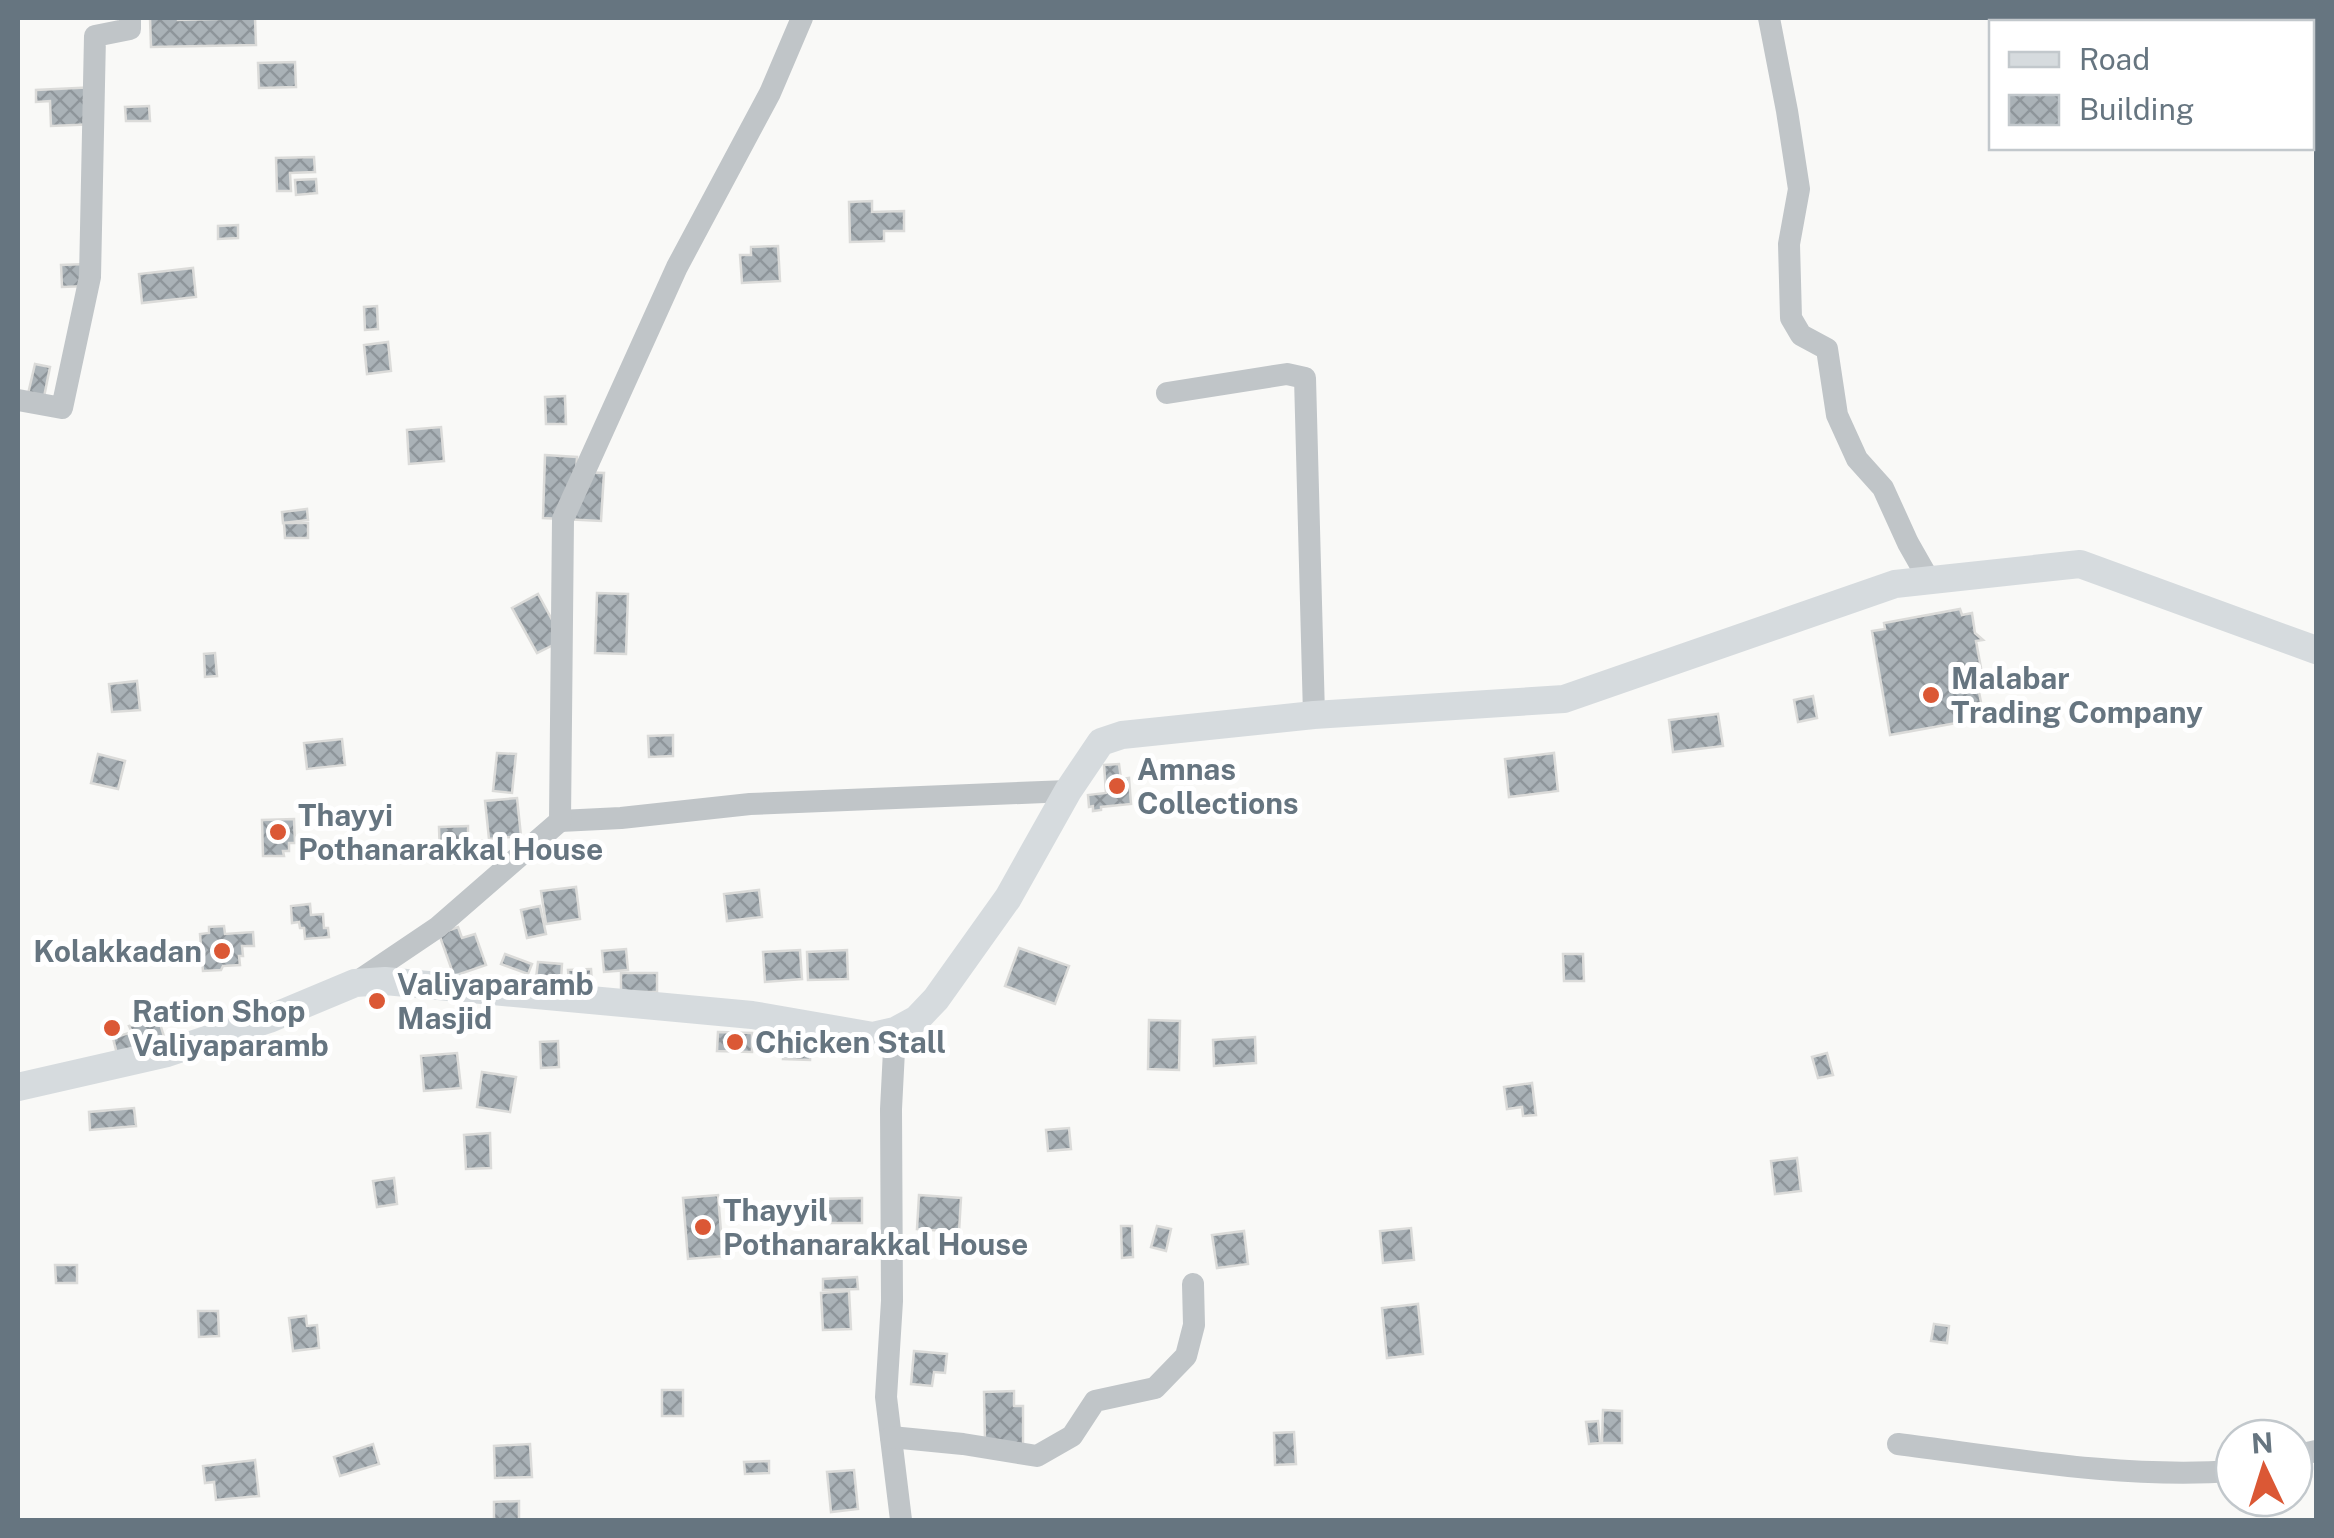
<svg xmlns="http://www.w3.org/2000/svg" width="2334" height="1538" viewBox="0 0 2334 1538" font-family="'Public Sans',sans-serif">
  <defs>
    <pattern id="building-cross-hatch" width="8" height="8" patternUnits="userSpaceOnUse" patternTransform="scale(2.5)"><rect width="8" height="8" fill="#aab2b7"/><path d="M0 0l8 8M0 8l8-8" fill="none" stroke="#8e959a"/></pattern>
  </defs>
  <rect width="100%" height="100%" fill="#f9f9f7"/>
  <g fill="url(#building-cross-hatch)" stroke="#dbdbd9" stroke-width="2.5">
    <polygon points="150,18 178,18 178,20 255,18 256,45 151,47"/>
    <polygon points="295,62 296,87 259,88 258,63"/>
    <polygon points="97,87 98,124 51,126 50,101 36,102 36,90"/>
    <polygon points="149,106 150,121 126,121 125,107"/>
    <polygon points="314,157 315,172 290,173 291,191 277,191 276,158"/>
    <polygon points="316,179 317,193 296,195 295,180"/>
    <polygon points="872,201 872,212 904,211 904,231 884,231 884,241 850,242 849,202"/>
    <polygon points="238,225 238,238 218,239 218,226"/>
    <polygon points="778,246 780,281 742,283 740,255 751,255 751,247"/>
    <polygon points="86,264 87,286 62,287 61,265"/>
    <polygon points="193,268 196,297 142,303 139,274"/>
    <polygon points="377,306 378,329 365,330 364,307"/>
    <polygon points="388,342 391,371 367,374 364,345"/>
    <polygon points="35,364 50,367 44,397 28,394"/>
    <polygon points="565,396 566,424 546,424 545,397"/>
    <polygon points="441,427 444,461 409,464 407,430"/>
    <polygon points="545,455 577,457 576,472 604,473 601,521 543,518"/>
    <polygon points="307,509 308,520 283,523 282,512"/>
    <polygon points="284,523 308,523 308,538 285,538"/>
    <polygon points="597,593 628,594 626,654 595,653"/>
    <polygon points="538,594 563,640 537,653 512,608"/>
    <polygon points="1960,609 1962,615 1972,613 1975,633 1983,640 1976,641 1981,668 1975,671 1984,718 1890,735 1872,631 1885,629 1884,623"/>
    <polygon points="215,653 217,676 205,677 204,654"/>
    <polygon points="137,681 140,710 112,712 109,684"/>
    <polygon points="1813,696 1817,718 1798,722 1794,700"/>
    <polygon points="1718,714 1723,746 1673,752 1669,720"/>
    <polygon points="673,735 673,756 649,757 648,736"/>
    <polygon points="342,739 345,765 307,769 304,743"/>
    <polygon points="497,753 516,754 512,793 493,791"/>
    <polygon points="1554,753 1558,791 1509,797 1505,759"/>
    <polygon points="98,754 125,761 118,789 91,783"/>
    <polygon points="1119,764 1121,779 1129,778 1131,804 1101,807 1101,810 1093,811 1093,806 1089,807 1088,795 1106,793 1104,765"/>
    <polygon points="517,798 521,836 489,839 485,801"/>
    <polygon points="294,819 295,843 289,843 289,851 283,851 284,856 263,856 262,820"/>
    <polygon points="468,826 468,841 482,841 482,856 440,858 439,827"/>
    <polygon points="576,887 580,919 546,924 541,891"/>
    <polygon points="759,890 762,917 727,921 724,894"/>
    <polygon points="310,904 311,915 323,914 324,928 328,928 329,937 305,939 304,928 300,928 299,922 292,923 291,906"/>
    <polygon points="540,906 546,934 527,938 521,910"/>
    <polygon points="224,926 225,934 253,932 254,946 242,946 243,956 239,956 240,965 223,966 221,970 203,971 200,934 209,933 209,927"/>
    <polygon points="458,927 462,938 475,934 486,965 454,976 439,934"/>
    <polygon points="1019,948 1069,966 1055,1004 1005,986"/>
    <polygon points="626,949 628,970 604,972 602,951"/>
    <polygon points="800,950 802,979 765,982 763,952"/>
    <polygon points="847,950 848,979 808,980 807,952"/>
    <polygon points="505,954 532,964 528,974 501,964"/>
    <polygon points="1563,954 1583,954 1584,981 1564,981"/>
    <polygon points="538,962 562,964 561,980 536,978"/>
    <polygon points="591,969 592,983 569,984 568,970"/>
    <rect x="621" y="973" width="36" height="19"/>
    <polygon points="400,1011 417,1014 414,1030 398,1027"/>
    <polygon points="158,1017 165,1040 117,1054 113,1038 132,1032 129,1026"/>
    <polygon points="1149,1020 1180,1021 1179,1070 1148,1069"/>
    <polygon points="718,1032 752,1033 752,1052 717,1051"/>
    <polygon points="1255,1037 1256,1063 1214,1066 1213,1040"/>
    <polygon points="558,1041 559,1067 541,1068 540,1042"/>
    <polygon points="784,1043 810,1044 810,1060 783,1059"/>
    <polygon points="457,1053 461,1088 424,1091 421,1056"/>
    <polygon points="1827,1053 1833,1075 1818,1078 1812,1057"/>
    <polygon points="482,1072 516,1077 510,1112 477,1107"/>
    <polygon points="1532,1083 1536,1115 1523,1116 1522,1107 1507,1109 1504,1087"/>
    <polygon points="134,1108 136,1126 90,1130 89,1112"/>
    <polygon points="1069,1128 1071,1149 1048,1151 1046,1130"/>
    <polygon points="490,1133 491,1168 466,1169 464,1135"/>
    <polygon points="1797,1158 1801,1191 1775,1194 1771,1161"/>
    <polygon points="394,1178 397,1204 377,1207 373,1181"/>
    <polygon points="718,1195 723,1256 688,1259 683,1198"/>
    <polygon points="919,1195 961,1198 959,1232 917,1229"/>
    <polygon points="862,1198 862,1223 820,1223 819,1199"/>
    <polygon points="1121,1226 1132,1226 1133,1257 1122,1258"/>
    <polygon points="1157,1226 1171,1229 1166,1251 1151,1247"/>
    <polygon points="1411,1228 1414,1260 1383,1263 1380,1231"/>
    <polygon points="1244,1231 1248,1264 1217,1268 1212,1235"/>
    <polygon points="55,1265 77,1265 77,1283 56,1283"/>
    <polygon points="857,1277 858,1289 823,1290 823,1279"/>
    <polygon points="849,1291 851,1329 823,1330 821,1293"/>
    <polygon points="1418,1304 1423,1354 1387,1358 1382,1308"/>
    <polygon points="198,1311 218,1311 219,1336 199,1337"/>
    <polygon points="306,1316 307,1326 317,1325 319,1348 293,1351 289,1318"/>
    <polygon points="1934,1324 1949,1326 1947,1343 1931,1341"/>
    <polygon points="914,1351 947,1354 945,1373 934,1372 932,1386 911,1384"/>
    <rect x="662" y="1390" width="21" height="26"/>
    <polygon points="1014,1391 1014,1406 1023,1406 1023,1450 985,1440 984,1392"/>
    <polygon points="1603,1410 1622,1411 1622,1443 1602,1443"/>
    <polygon points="1598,1421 1600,1443 1589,1444 1586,1422"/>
    <polygon points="1294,1432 1296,1464 1275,1465 1274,1433"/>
    <polygon points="373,1444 379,1464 340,1476 334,1457"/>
    <polygon points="530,1444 532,1477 495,1478 494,1446"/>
    <polygon points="255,1460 259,1496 216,1500 214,1482 205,1483 203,1466"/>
    <polygon points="769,1461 769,1473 745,1474 744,1462"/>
    <polygon points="854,1470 858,1509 831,1512 827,1472"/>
    <polygon points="519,1501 519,1520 494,1520 494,1502"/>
  </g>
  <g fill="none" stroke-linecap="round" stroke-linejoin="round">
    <g stroke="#c0c5c8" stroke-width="22">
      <polyline points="1769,18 1787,111 1799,189 1789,244 1791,318 1801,335 1827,349 1837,415 1857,459 1883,488 1908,543 1929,580"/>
      <polyline points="1167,393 1287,374 1305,378 1314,715"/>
      <polyline points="18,400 62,408 90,277 95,36 130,29 130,18"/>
      <polyline points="560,821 621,818 750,804 1068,791"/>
      <polyline points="355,983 438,927 560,821 563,519 677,267 770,93 802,18"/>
      <polyline points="895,1031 891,1109 892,1301 886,1397 901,1520"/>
      <polyline points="891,1437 963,1444 1037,1456 1072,1436 1095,1401 1155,1388 1186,1356 1194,1325 1193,1284"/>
      <path d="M1898 1444C2009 1458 2122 1479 2234 1471"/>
      <polyline points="2294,1456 2316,1451"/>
    </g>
    <polyline stroke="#d6dbde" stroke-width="28" points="18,1087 167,1053 269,1019 355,983 385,981 752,1015 873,1036 895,1031 917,1019 936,999 1008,898 1068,791 1101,742 1122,735 1314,715 1564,699 1895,584 2080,564 2316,650"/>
  </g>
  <g fill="#db5835" stroke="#fff" stroke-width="4">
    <circle cx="1931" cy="695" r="10"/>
    <circle cx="1117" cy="786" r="10"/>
    <circle cx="278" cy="832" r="10"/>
    <circle cx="222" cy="951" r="10"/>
    <circle cx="377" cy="1001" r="10"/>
    <circle cx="112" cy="1028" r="10"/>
    <circle cx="735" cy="1042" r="10"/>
    <circle cx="703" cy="1227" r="10"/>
  </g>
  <g text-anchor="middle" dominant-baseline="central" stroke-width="10" stroke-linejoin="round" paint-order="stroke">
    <g font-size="30" font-weight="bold" fill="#667580" stroke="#fff" text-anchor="start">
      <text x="1951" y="678">Malabar<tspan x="1951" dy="34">Trading Company</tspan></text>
      <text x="1137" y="769">Amnas<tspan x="1137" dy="34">Collections</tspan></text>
      <text x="298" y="815">Thayyi<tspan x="298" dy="34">Pothanarakkal House</tspan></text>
      <text x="202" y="951" text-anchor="end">Kolakkadan</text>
      <text x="397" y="984">Valiyaparamb<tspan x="397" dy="34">Masjid</tspan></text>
      <text x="132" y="1011">Ration Shop<tspan x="132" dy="34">Valiyaparamb</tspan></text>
      <text x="755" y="1042">Chicken Stall</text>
      <text x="723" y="1210">Thayyil<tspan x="723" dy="34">Pothanarakkal House</tspan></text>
    </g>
  </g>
  <rect width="2334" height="1538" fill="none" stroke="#667580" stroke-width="40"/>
  <rect x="1989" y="20" width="325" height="130" fill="#ffffff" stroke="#c2c8cc" stroke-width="2.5"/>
  <rect x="2009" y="52" width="50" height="15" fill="#d6dbde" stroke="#c2c8cc" stroke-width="2.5"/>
  <text x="2079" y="70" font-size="30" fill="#667580">Road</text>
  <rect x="2009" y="95" width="50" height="30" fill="url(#building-cross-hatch)" stroke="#c2c8cc" stroke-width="2.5"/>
  <text x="2079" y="120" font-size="30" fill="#667580">Building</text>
  <g transform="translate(2264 1468) rotate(356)"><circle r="48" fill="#ffffff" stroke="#c2c8cc" stroke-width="2.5"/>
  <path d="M0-8L18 38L0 25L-18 38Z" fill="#db5835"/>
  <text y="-15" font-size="28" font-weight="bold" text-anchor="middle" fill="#667580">N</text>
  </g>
</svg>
